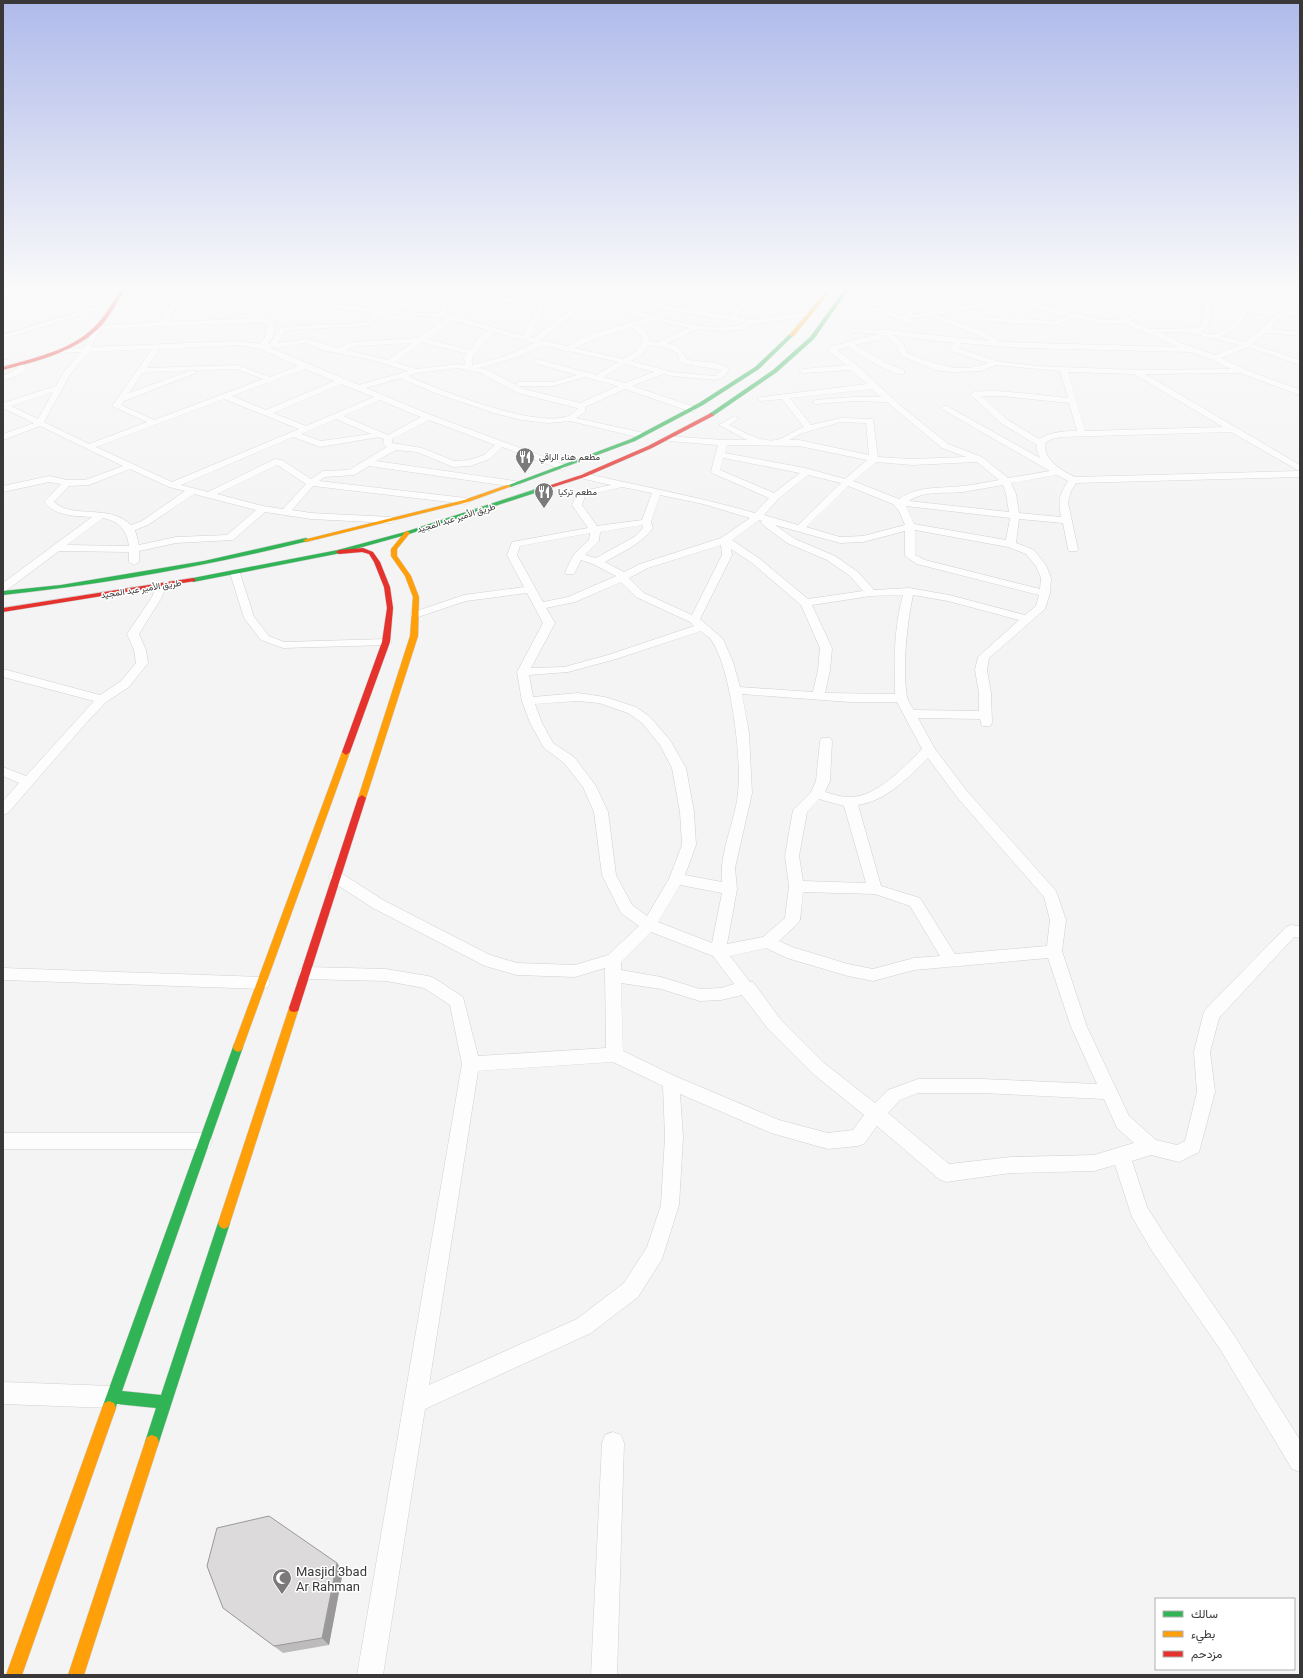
<svg xmlns="http://www.w3.org/2000/svg" width="1303" height="1678" viewBox="0 0 1303 1678" font-family="Roboto,Vazirmatn,sans-serif">
  <rect width="100%" height="100%" fill="#f5f4f5"/>
  <g fill="none" stroke-linecap="round" stroke-linejoin="round">
    <g stroke="#d1d0d1" stroke-width="1">
      <g id="street">
        <polygon points="24,289 31,289 3,303 3,298"/>
        <polygon points="56,289 64,289 3,313 3,309"/>
        <path d="M178 289H184L180 298 256 293 266 291 267 289H273V290L365 289 362 291 269 294 256 297 178 302 168 322 261 318 270 320 275 324 273 337 268 344H270L281 327 361 323 365 322 375 313 291 302 289 301V299L403 312 440 313 438 289H452L481 293 488 289H495L484 296 504 298 543 297 548 289H554L550 297 584 301 590 300 591 302 604 304V306L602 307 586 305 540 340 567 346 588 335 647 318 626 312V310L632 306 635 308 633 310C661 318 719 336 745 323L657 308 655 307 653 302 645 300 566 291 563 289H580L645 296 655 299 671 289H678L659 302 660 304 730 316 755 289H761L737 317 752 320 809 312 812 314 809 316 754 324 744 329 727 331 698 329 667 343C677 345 683 350 686 359 699 364 718 359 729 369L725 376 716 380 672 376 663 374 632 386 695 407V411H689L625 389 585 407V412L576 418 644 433 645 435 641 438 570 421 548 423 522 420 494 413 435 393 400 378 366 388 431 415 566 465 567 467 563 470 560 469 502 447 490 459 470 466 453 467 417 452 396 450 376 461 515 481 520 484 515 487 369 466 354 475 325 477 319 481 466 498 471 501 466 504 313 486 292 510 311 513 391 517 396 520 391 523 311 519 265 512 233 540 176 543 139 551V562L134 565 129 562V552L59 551 7 590 3 591V583L92 517C75 516 55 516 44 502L46 500 61 484 49 482 3 492V486L49 476 67 480H85L123 466 40 426 3 440V434L34 423 3 408V403L56 386 63 373 81 352 58 353 54 351 58 349 84 348 95 326 160 322ZM445 291 477 296 476 298 479 300 504 302 541 301 523 336 447 314ZM548 301 579 304 533 338 529 337ZM382 313 446 318 419 338 351 342 338 348 307 339 278 343 285 330 367 326ZM452 320 488 330 480 336 470 350 427 339ZM654 320 689 328 658 342 649 341 647 332 638 325ZM261 322 268 325 265 337 260 344 239 341 91 347 100 329ZM631 327 641 335 642 343 636 351 623 359 575 348 594 339ZM495 332 535 343 503 357 472 365V357L486 340ZM422 342 467 354 464 357 465 365 458 364 416 369 395 362ZM306 343 322 350 368 359 408 371 359 385 271 348ZM413 343 388 360 346 350 353 346ZM239 345 260 349 298 366 270 377 237 365 147 368 159 349ZM543 345 563 350 566 352 569 351 618 362 596 375 537 359 533 361 534 363 577 375 553 382H519L515 384 516 386H553L585 377 618 386 580 403 524 389 486 369 479 368 518 357ZM648 345 668 348 677 353 680 362 685 364 721 370 715 376 672 372 631 361 642 355ZM152 349 112 406 147 422 89 444 44 422 69 376 89 352ZM625 364 654 372 625 383 603 377ZM458 368 481 373 518 393 577 408 578 409C575 411 571 415 568 416 537 429 439 390 408 376L417 373ZM236 369 263 379 154 420 121 405 124 401 196 373 195 371H189L129 393 143 372ZM305 369 334 381 266 410 232 396ZM341 384 374 397 306 426 273 413ZM53 392 38 419 11 406ZM224 399 299 429 172 482 96 447ZM380 400 421 417 388 435 343 416ZM336 419 371 434 321 441 301 434ZM429 420 495 445 484 455 469 460 454 461 422 448 392 443V439ZM293 437 320 447 379 437 384 439 383 444 387 447 349 470 323 471 311 479 282 460 275 459 208 492 181 485ZM277 465 306 484 283 509 263 506 217 494ZM130 469 169 487 185 491 142 521 131 525C108 503 75 520 54 502L69 486 89 485ZM194 494 256 510 227 535 176 537 139 545 135 530 148 525ZM103 518C119 521 127 530 129 546L67 545Z"/>
        <polygon points="781,289 792,289 811,294 808,296"/>
        <path d="M917 289H927L949 295 946 297 919 301 920 304 912 315 1007 299 979 290 978 289H987L1015 297C1016 290 1019 289 1026 289L1022 293 1021 299 1102 320H1116L1128 317 1170 289 1211 292 1300 294V298L1214 296 1208 326 1201 332 1214 335 1227 328 1237 319 1243 309 1245 308 1279 313 1300 310V314L1281 316 1270 329 1300 332V336L1266 333 1252 344 1300 360V365L1248 347 1221 358 1244 369 1300 390V395L1240 373 1145 374 1300 465V477L1076 483 1071 491 1068 503 1078 549 1077 551H1069L1068 549 1063 523 1019 519 1016 543 1034 550 1046 565 1051 578 1050 593 1045 609 989 658 987 670 991 693 992 723 990 726H982L980 719 918 718 935 749 966 790 1056 891 1066 920 1062 951 1087 1027 1129 1116 1156 1140 1177 1145 1185 1141 1197 1092 1194 1052 1203 1015 1205 1010 1286 927 1291 925 1300 926V938L1294 937 1219 1018 1210 1052 1215 1092 1199 1152 1179 1162 1151 1155 1132 1161 1147 1207 1166 1237 1234 1335 1300 1440V1472L1292 1469 1220 1349 1152 1251 1132 1217 1115 1165 1094 1171 1011 1173 946 1182 939 1179 877 1126 864 1144 858 1146 828 1149 771 1133 680 1094 683 1137 679 1205 662 1259 638 1297 591 1333 425 1409 383 1675H357L462 1064 450 1005 424 988 386 981 306 979 300 977 298 973 300 969 306 967 386 969 428 976 434 978 463 997 478 1056 606 1048 605 968 575 977 517 975 485 966 373 908 331 881 329 877 331 873 336 872 341 873 383 900 490 955 517 963 575 965 608 955 639 926 621 913 602 875 594 812 583 787 564 763 544 748 530 723 522 701 517 672 543 623 527 593 466 601 415 618 410 615 411 613 464 595 524 587 507 555 512 542 588 528 572 505 578 492 611 485 580 478 578 476 580 474 583 473C641 486 698 497 755 513L769 498 712 473 711 471 718 445 669 441 665 438 666 436 723 440H747L719 425 735 416 739 418 729 425C743 431 760 443 776 440 783 439 795 430 804 427L782 399 761 401 757 399 761 397 867 384 851 370 803 373 799 371 803 369 846 365 829 351V347L878 334 854 332 852 331V329L886 330 989 341 980 336 928 316 910 319 915 322 912 324 872 310 836 301 839 299 876 307 902 316 914 304 912 301 900 297V295L915 298 936 295ZM1174 292 1207 296 1201 325 1197 328 1150 329 1130 321ZM1015 302 1066 316 1056 321 981 317 978 319 981 321 1057 325 1074 317 1102 324 1122 323 1155 336 1178 347 999 342 986 332 937 315ZM1247 312 1274 316 1261 329 1245 342 1222 336 1240 325ZM1160 332H1187L1240 345 1215 355 1178 342ZM886 335 897 346 901 356 935 370 952 372 981 371 996 365 1060 371 1068 398C1052 397 979 386 970 394L1002 424 1037 445 1036 448 1040 458 947 406H944L940 408 1050 471 1008 478 982 457 948 444 901 406 857 365 837 350 848 347C859 354 891 376 904 374V370L886 363 855 345 878 340ZM893 335 954 343 950 349 951 351 988 363C960 375 933 363 907 353L903 343ZM961 343 1022 348 1191 352 1212 360 1231 369 1136 370 1037 366 996 361 958 348ZM1068 372 1134 374 1223 427 1085 431ZM872 389 881 397H854L816 400 812 402 816 404 854 401 887 402 942 448 966 457 912 459 878 457 873 419 841 418 811 425 790 398ZM981 396H1001L1069 403 1077 431C1063 431 1050 432 1039 439L1008 420ZM841 422 866 423 869 455 799 440H789L800 434ZM1231 432 1299 471 1075 477C1063 471 1041 459 1046 442L1052 439 1062 437ZM727 445 799 446 867 460 845 479 805 468 725 453ZM723 458 800 473 774 493 720 470ZM876 462 912 465 977 462 999 480C987 482 974 485 962 486 938 489 920 485 899 499L853 481ZM808 475 841 483 798 525 764 515 778 499ZM1057 475 1068 481C1059 495 1058 501 1061 517L1019 513 1016 494 1011 483ZM1003 485 1006 494 1009 512 909 501C925 490 944 494 963 492 976 490 990 487 1003 485ZM848 486 893 504 899 511 905 525 863 536 840 537 806 527ZM622 487 652 493 642 520 597 526 582 505 585 496ZM660 495 703 504 750 518 721 538 640 564 624 572 605 562C622 552 641 544 653 528L651 522ZM906 506 1010 518 1006 540 914 524ZM759 520 762 521 761 523 763 525 787 543 827 560 850 576 863 591 808 599 760 559 732 540ZM642 525 643 528 634 537 596 558 585 555 599 541 600 532ZM775 525 840 543 863 542 905 531V556L917 564 1039 595 1036 606 1025 615 949 595 909 588 874 590 858 572 835 556 795 539ZM915 530 1008 547 1026 554 1036 566 1041 578 1040 589 925 560 915 555ZM590 533 589 540 574 554 565 572 566 574H574L581 560 593 564 616 576 568 597 543 602 517 555 520 546ZM721 545 722 555 692 615 644 593 629 578 648 568ZM731 549 752 563 801 605 820 648 818 670 813 692 740 687 733 662 723 639 700 619 732 555ZM621 582 636 597 690 622 694 626 608 655 564 667 531 668 555 623 546 608 575 602ZM903 595C894 627 894 661 895 694L825 693 830 670 832 648 812 605 871 596ZM913 595 948 601 1019 620 978 657 975 670 979 693V711L914 710C911 706 908 701 907 697 902 668 907 623 913 595ZM701 631C704 634 710 637 712 641 731 669 742 759 738 793 735 823 719 852 722 882L685 875 696 845 694 812 686 768 670 740 650 717 636 707 605 697 578 693 533 697 529 675 568 672 616 659ZM742 694 850 702H897L922 749C904 767 876 798 849 797 841 797 832 794 825 792L830 781 832 741 830 738H822L820 741 816 781 811 792 793 810 785 856 789 886 785 918 763 937 727 944 737 889 735 868 752 793 749 733ZM578 701 599 703 628 713 642 723 660 745 672 768 680 812 682 845 669 879 647 916 632 905 616 875 608 812 596 786 574 757 553 743 542 723 535 704ZM928 758 956 796 1044 897 1050 920 1047 946 955 954 920 898 881 886 858 805C886 801 909 777 928 758ZM819 799 844 806 866 883 803 881 799 856 807 812ZM680 885 722 893 712 943 658 922ZM803 892 875 894 910 906 940 956 914 958 873 969 848 964 792 947 779 941 797 924 800 920ZM651 932 713 956 734 984 721 988 700 989 661 977 621 970V962ZM766 948 787 958 848 976 873 981 914 970 1048 958 1071 1027 1097 1084 982 1079H918L888 1090 875 1103 824 1063 781 1020 753 982H750L730 956ZM621 983 661 989 700 1001 721 1000 742 995 769 1030 812 1073 864 1115 853 1130 828 1133 779 1120 677 1077 623 1051ZM613 1062 663 1086 665 1137 661 1205 647 1247 624 1283 577 1319 429 1385 478 1071ZM918 1093H982L1104 1099 1117 1128 1134 1143 1094 1155 1011 1157 949 1164 888 1113 900 1100Z"/>
        <polygon points="98,306 101,308 100,309 3,339 3,335"/>
        <polygon points="3,360 10,360 11,362 10,364 3,364"/>
        <polygon points="15,362 21,362 27,368 21,374 3,381 3,376 18,368 14,364"/>
        <polygon points="235,570 240,573 254,617 269,636 284,642 386,639 390,640 392,642 390,644 386,645 283,648 261,640 244,618 230,573"/>
        <polygon points="161,583 166,586 162,597 139,634 146,650 148,663 129,687 106,702 87,722 8,813 3,815 3,801 19,783 3,776 3,767 26,776 94,701 3,677 3,669 100,695 121,681 136,663 134,650 127,634 152,597 156,586"/>
        <polygon points="3,968 262,977 268,979 270,983 268,987 262,989 3,980"/>
        <polygon points="3,1133 203,1133 209,1135 212,1141 209,1147 203,1149 3,1149"/>
        <polygon points="3,1382 112,1386 120,1389 123,1397 120,1405 112,1408 3,1404"/>
        <polygon points="613,1432 621,1435 624,1443 617,1675 591,1675 602,1443 605,1435"/>
      </g>
    </g>
    <g stroke="#d1d0d1" stroke-width="1">
      <g id="fast">
        <polygon points="845,289 849,289 814,339 777,372 713,416 709,416 709,414 773,370 810,337"/>
        <polygon points="790,334 794,335 759,369 703,405 635,441 511,487 506,486 631,439 699,403 755,367"/>
        <polygon points="539,488 542,490 541,491 409,534 341,553 193,582 190,580 193,578 338,550 405,532"/>
        <path d="M306 538 308 539V541C208 566 106 584 3 595V591L61 585 204 561Z"/>
        <polygon points="238,1042 242,1044 243,1047 122,1391 161,1395 218,1223 220,1219 224,1217 228,1219 230,1223 159,1442 157,1447 152,1449 147,1447 145,1442 156,1408 117,1404 114,1413 109,1415 104,1413 102,1408 233,1047 234,1044"/>
      </g>
    </g>
    <g stroke="#d1d0d1" stroke-width="1">
      <g id="slow">
        <polygon points="828,289 832,289 794,336 790,336 790,334"/>
        <polygon points="507,485 512,486 468,502 306,542 303,540 464,500"/>
        <polygon points="407,531 410,533 397,549 397,556 411,576 419,597 418,636 366,798 362,801 358,798 410,636 413,597 405,576 391,556 391,549 405,532"/>
        <polygon points="346,749 350,752 243,1047 242,1050 238,1052 234,1050 233,1047 342,752"/>
        <polygon points="294,1004 298,1005 299,1008 230,1223 228,1227 224,1229 220,1227 218,1223 289,1008 290,1005"/>
        <polygon points="109,1401 114,1403 116,1408 22,1675 6,1675 102,1408 104,1403"/>
        <polygon points="152,1435 157,1437 159,1442 84,1675 68,1675 145,1442 147,1437"/>
      </g>
    </g>
    <g stroke="#d1d0d1" stroke-width="1">
      <g id="jam">
        <path d="M121 289H125C118 301 111 314 102 325 77 352 37 361 3 370V367C37 357 75 350 99 322 108 312 114 300 121 289Z"/>
        <polygon points="711,413 714,415 713,416 652,448 585,477 541,491 536,490 581,475 648,446"/>
        <polygon points="363,548 373,552 380,562 390,587 393,608 390,642 350,752 346,755 342,752 382,642 387,608 384,587 374,562 369,554 362,552 339,554 336,552 339,550"/>
        <polygon points="193,578 196,580 195,581 3,612 3,608"/>
        <polygon points="362,795 366,798 299,1008 298,1011 294,1012 290,1011 289,1008 358,798"/>
      </g>
    </g>
    <use href="#street" fill="#fefdfe" fill-rule="evenodd"/>
    <use href="#fast" fill="#30b455" fill-rule="evenodd"/>
    <use href="#slow" fill="#ff9f0a" fill-rule="evenodd"/>
    <use href="#jam" fill="#e5322d" fill-rule="evenodd"/>
  </g>
  <polygon fill="#bdbbbc" points="343,1571 329,1645 283,1653 223,1608"/>
  <polygon fill="#9a9999" points="337,1563 343,1571 329,1645 322,1638"/>
  <polygon fill="#dcdadb" stroke="#9a9999" points="269,1516 337,1563 322,1638 274,1646 223,1608 207,1566 217,1528"/>
  <linearGradient id="sky" x2="0" y2="1"><stop stop-color="#afbaea"/><stop offset="0.55" stop-color="#fafafa"/><stop offset="1" stop-color="#fafafa" stop-opacity="0"/></linearGradient>
  <rect width="1303" height="524" fill="url(#sky)"/>
  <defs>
    <g id="restaurant-pin" transform="scale(1)"><path d="M0 17L-7.5 6A9.5 9.5 0 1 1 7.5 6Z" fill="#7b797a" stroke="#fff"/><path d="M-5-6h1v4h1v-4h1v4h1v-4h1v5L-1.5 .5V6h-2V.5L-5-1ZM5-6V6H3V1.5H1.5Q1.5-4 5-6Z" fill="#fff"/></g>
    <g id="mosque-pin" transform="scale(1)"><path d="M0 17L-7.5 6A9.5 9.5 0 1 1 7.5 6Z" fill="#7b797a" stroke="#fff"/><path d="M3.5-4.9A6 6 0 1 0 3.5 4.9A5 5 0 1 1 3.5-4.9Z" fill="#fff"/></g>
  </defs>
  <g fill-rule="evenodd">
    <use href="#restaurant-pin" x="525" y="457"/>
    <use href="#restaurant-pin" x="544" y="492"/>
    <use href="#mosque-pin" x="282" y="1578"/>
  </g>
  <g text-anchor="middle" dominant-baseline="central" stroke-width="3" stroke-linejoin="round" paint-order="stroke">
    <g font-size="9" fill="#393738" stroke="#fff" text-anchor="start">
      <text x="539" y="457">مطعم هناء الراقي</text>
      <text x="558" y="492">مطعم تركيا</text>
    </g>
    <g font-size="9" fill="#393738" stroke="#fff">
      <text transform="translate(456 518) rotate(-17)">طريق الأمير عبد المجيد</text>
      <text transform="translate(141 589) rotate(-9)">طريق الأمير عبد المجيد</text>
    </g>
    <g font-size="13" fill="#393738" stroke="#fff" text-anchor="start">
      <text x="296" y="1571">Masjid 3bad<tspan x="296" dy="15">Ar Rahman</tspan></text>
    </g>
  </g>
  <rect width="1303" height="1678" fill="none" stroke="#393738" stroke-width="8"/>
  <rect x="1155" y="1598" width="140" height="72" fill="#ffffff" stroke="#b0afaf"/>
  <rect x="1163" y="1611" width="20" height="6" fill="#30b455" stroke="#b0afaf"/>
  <text x="1191" y="1618" font-size="12" fill="#393738">سالك</text>
  <rect x="1163" y="1631" width="20" height="6" fill="#ff9f0a" stroke="#b0afaf"/>
  <text x="1191" y="1638" font-size="12" fill="#393738">بطيء</text>
  <rect x="1163" y="1651" width="20" height="6" fill="#e5322d" stroke="#b0afaf"/>
  <text x="1191" y="1658" font-size="12" fill="#393738">مزدحم</text>
</svg>
